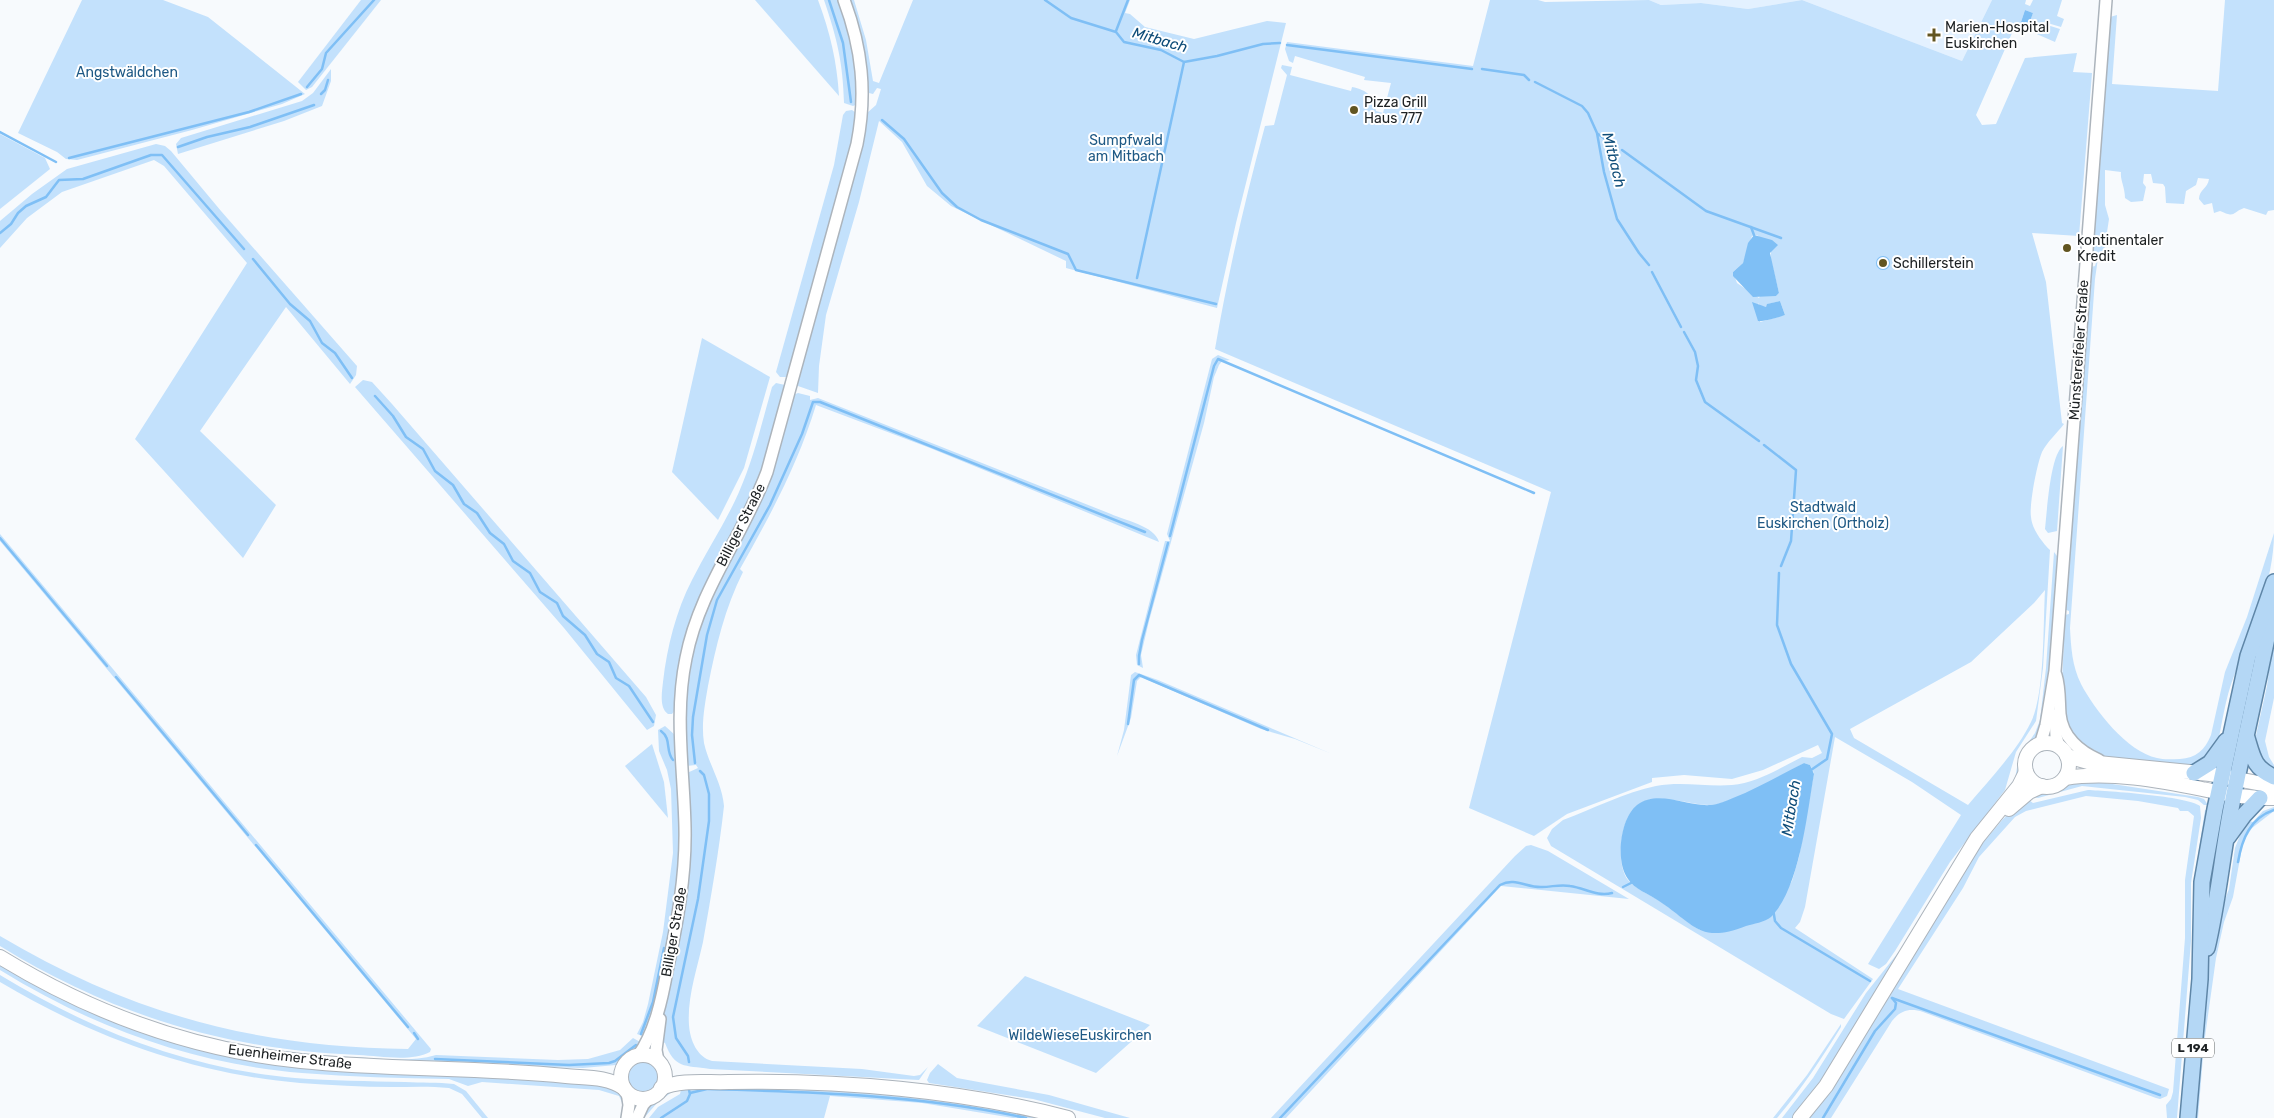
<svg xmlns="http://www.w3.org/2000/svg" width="2274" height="1118" viewBox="0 0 2274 1118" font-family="Rubik,sans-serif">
  <rect width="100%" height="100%" fill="#f7fafd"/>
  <polygon fill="#e3f1ff" points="1649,0 1992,0 1962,61 1802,0 1748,9 1701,3 1661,5"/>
  <g fill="#c3e1fc" fill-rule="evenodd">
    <polygon points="82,0 163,0 208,17 305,94 282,104 192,130 77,160 66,159 57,152 18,133"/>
    <polygon points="361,0 381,0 312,87 306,90 298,82"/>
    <path d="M755 0H818C830 32 837 62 839 96Z"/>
    <path d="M824 0H839L855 52 858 104 853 106 844 103C843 63 837 38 824 0Z"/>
    <polygon points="848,0 854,0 866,40 873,81 879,83 913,0 1130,0 1125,13 1130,14 1145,27 1194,39 1267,21 1286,23 1236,223 1217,308 1066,268 1066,261 951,206 927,186 902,142 879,121 859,202 826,315 819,366 818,393 798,386 797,382 867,113 876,105 881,89 877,88 873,94 869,93"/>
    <path d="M1490 0H1538L1545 2 1649 0 1661 5 1701 3 1748 9 1802 0 1962 61 1992 0H2026L2025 4 2030 6 2033 0H2062L2057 16 2064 19 2061 27 2044 22 2029 32 2026 31 2033 13 2025 10 2020 25 2016 24 1976 115 1982 125 1996 124 2025 58 2077 53 2073 72 2092 73 2079 236 2032 233 2046 282 2062 423 2064 424C2057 433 2047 442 2042 452 2037 464 2029 504 2031 517 2032 529 2042 542 2050 550L2043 668 2036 721 2016 752 2005 790 1950 862 1895 951 1886 964 1879 969 1868 964 1961 815 1912 782 1835 737 1805 907 1800 922 1795 928 1873 979 1844 1019 1831 1014 1551 846 1547 838 1552 829 1563 820C1592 809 1626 792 1656 786 1682 781 1706 787 1732 785 1757 783 1780 768 1802 757L1812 758 1822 753 1818 745 1763 770 1732 779 1684 775 1652 778V782L1567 814 1534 836 1469 808 1551 492 1215 349C1228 274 1245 199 1265 126L1274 125 1287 75 1281 68 1282 65 1292 67 1290 75 1351 91 1352 87C1367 90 1374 96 1376 111L1383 113 1391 83 1364 80 1365 77 1295 56 1293 63 1289 61 1285 49 1287 42 1473 66ZM1757 235 1771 250V260L1779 293 1776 296H1760L1759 298 1737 283 1733 272 1743 263 1752 236ZM1780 301 1785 315 1760 322 1758 303 1760 306 1766 307 1768 304ZM2045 590C2043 624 2045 694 2031 722 2017 751 1989 780 1968 805L1854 738 1850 729 1971 662 2034 603ZM1804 763 1810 765 1814 773 1799 857 1792 881 1770 917 1700 930C1686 922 1674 911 1660 901 1650 895 1636 889 1628 880 1619 869 1620 845 1623 832 1626 819 1630 808 1643 802 1660 793 1693 806 1711 805 1735 803 1782 776 1804 763Z"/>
    <path d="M2225 0H2274V210L2268 211 2266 215 2244 208C2231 213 2236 218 2220 211L2214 213 2212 203 2204 205 2199 199C2199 190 2208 188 2209 179L2198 178 2196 185 2186 191 2184 204 2166 203 2165 187 2163 184 2153 183 2151 174H2144L2143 183 2146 187 2143 201 2131 202 2125 198C2125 187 2120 180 2121 172L2105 170V205L2109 219 2104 252 2098 258 2095 279 2070 628C2071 647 2072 666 2081 684 2094 709 2127 752 2157 758 2164 760 2172 759 2180 759 2196 758 2205 750 2211 735L2225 672 2247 617 2274 533C2274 582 2251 631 2234 676 2225 699 2222 724 2217 747L2212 756 2186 769 2100 756 2079 744 2066 725 2062 683 2065 615 2069 614V611L2064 609 2091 267 2095 266 2096 263 2092 255 2110 17 2117 15 2112 84 2218 91Z"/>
    <polygon points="2044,24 2060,29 2055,42 2032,32"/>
    <polygon points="331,69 331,81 322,106 284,121 178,154 176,144 181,138 302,101 313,93"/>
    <polygon points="852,110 856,113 857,124 787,377 780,377 776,372 834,165 843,115 846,111"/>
    <polygon points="0,134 45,158 50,169 0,209"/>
    <polygon points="156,144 165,146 171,151 221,211 357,366 356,375 350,384 286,307 200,431 276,505 243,558 135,439 247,263 164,166 154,160 62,192 27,218 0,248 0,221 32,194 67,169"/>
    <polygon points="702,338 770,377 744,468 718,520 672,472"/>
    <polygon points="1218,355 1230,360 1222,361 1219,365 1214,377 1204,423 1149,621 1141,655 1143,668 1137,665 1136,655 1165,541 1170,541 1167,534 1212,359"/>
    <polygon points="363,380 372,382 392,404 646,697 656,715 654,726 647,730 564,628 355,387"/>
    <path d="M776 383 785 385 786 390 756 489 711 574 675 710 672 714H668C659 708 662 692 663 682 667 647 676 611 692 580 707 550 726 522 739 492 754 458 762 422 772 387Z"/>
    <path d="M798 393 810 396V400L818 398 1111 514C1124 520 1155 526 1159 542L930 448 816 405C798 464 770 516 740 569L743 572C725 608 716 645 708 686 705 704 701 724 704 743 709 765 722 783 724 806 719 851 711 897 703 942 697 969 687 998 689 1025 690 1040 697 1057 712 1061L862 1069 914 1076 920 1075 928 1067 919 1080 710 1069C684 1065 675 1069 665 1043L660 1041 667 993 687 773 698 768 696 765 686 766 685 695 695 636 793 395Z"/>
    <path d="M2063 446 2057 531 2048 533 2045 529C2047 512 2050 455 2063 446Z"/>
    <path d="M0 534 431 1049 430 1052C411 1062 380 1056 359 1055 227 1050 112 1015 0 946V936C131 1014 255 1047 408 1049L416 1039 0 541Z"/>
    <polygon points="2054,552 2057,556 2047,701 2036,741 2027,749 2022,760 2022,771 2015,779 2019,756 2035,733 2040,720 2046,668"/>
    <polygon points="2274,631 2274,698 2265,741 2269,757 2274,765 2274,774 2260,763 2255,740 2267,686"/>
    <polygon points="1135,672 1158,680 1332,754 1295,739 1261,729 1141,677 1137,681 1131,718 1117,756 1124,730 1131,675"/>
    <path d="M665 726 675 735C677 762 680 788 681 815 683 888 666 968 645 1037L637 1034 643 1022 648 1004 663 932 673 853 671 789 667 770 659 751 658 730Z"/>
    <polygon points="652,744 664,782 668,818 625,766"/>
    <polygon points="2086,780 2198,797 2204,799 2208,805 2204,805 2198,800 2185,797 2082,786 2038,798 2033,797 2040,791 2055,790 2070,781"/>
    <path d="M2088 790C2108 791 2187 796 2200 806L2201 818 2191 883V941L2177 1118H2167L2166 1105 2171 1099 2173 1092 2185 938V880L2194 816 2188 811H2180L2178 808 2138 801 2086 796 2026 811 2015 817 1979 857 1963 888 1898 989 2169 1089 2167 1096 2160 1099 2156 1098 1923 1012C1910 1008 1901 1010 1892 1021L1831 1118H1807L1976 851 2003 819 2026 798 2033 803Z"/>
    <polygon points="2274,807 2274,811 2252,828 2243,842 2233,897 2224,922 2216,958 2204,1044 2198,1118 2193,1118 2208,963 2220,913 2229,889 2235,848 2246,820 2253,822 2263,811"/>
    <polygon points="2205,810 2208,810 2183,1118 2180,1118 2195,937 2195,875"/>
    <polygon points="1531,845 1548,851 1629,899 1501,886 1286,1118 1271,1118 1515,856 1526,846"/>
    <path d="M0 949C114 1018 217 1050 350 1057 379 1058 408 1063 436 1055L558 1060 588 1059 620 1050 633 1038 642 1043 637 1050 616 1065 583 1068C523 1067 462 1064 402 1061 329 1058 256 1054 185 1035 120 1017 58 987 0 952Z"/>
    <polygon points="1901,949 1821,1081 1793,1118 1782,1118 1813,1078 1866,993"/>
    <path d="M0 963 195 1048 589 1080 621 1091 625 1109 619 1096 599 1090 482 1082 468 1086 449 1079C400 1078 351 1077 302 1073 193 1064 92 1027 0 970Z"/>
    <path d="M0 975C90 1030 189 1069 295 1078 332 1081 368 1081 405 1082 421 1083 438 1082 454 1084L466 1091 488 1118H482L462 1094 449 1088C430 1086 411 1087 392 1087 361 1087 331 1085 300 1083 193 1074 92 1037 0 982Z"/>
    <polygon points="1025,976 1150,1025 1096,1073 977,1026"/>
    <path d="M1841 1024V1027C1822 1058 1801 1090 1777 1118H1773L1807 1075Z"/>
    <circle cx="643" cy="1077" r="17"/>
    <polygon points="938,1064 957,1078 1049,1095 1130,1118 1105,1118 1033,1099 929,1083 927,1080 930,1073"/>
    <path d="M682 1086C776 1086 872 1088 966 1103 993 1107 1020 1113 1048 1118H1013L922 1103 830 1096 824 1118H649L658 1107 680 1094Z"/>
    <polygon points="668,1089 676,1089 657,1103 644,1118 639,1118 648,1103"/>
  </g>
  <g fill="#7fbff5">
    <polygon points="2025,10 2033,13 2028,27 2020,25"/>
    <polygon points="1754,235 1772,240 1778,245 1770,253 1779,293 1776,296 1753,297 1733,276 1733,272 1743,263 1748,243"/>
    <circle cx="1883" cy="263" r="7"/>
    <path d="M1780 301 1785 315C1780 317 1762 322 1758 321L1752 302 1766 307 1767 304Z"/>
    <path d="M1804 763 1810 765 1814 774C1807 813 1800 888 1771 917 1765 922 1753 924 1746 926 1700 944 1695 925 1659 901 1649 894 1634 889 1628 879 1615 862 1620 818 1637 805 1659 789 1687 807 1711 805 1719 804 1726 801 1733 798 1758 788 1780 775 1804 763Z"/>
  </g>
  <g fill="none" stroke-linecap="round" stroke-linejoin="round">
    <g stroke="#7fbff5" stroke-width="2.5">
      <polyline points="829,0 843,43 851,102"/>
      <polyline points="1045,0 1071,18 1116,32 1124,42 1161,50 1184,62 1217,56 1263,44 1280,43"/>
      <polyline points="1116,31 1128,0"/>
      <polyline points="1287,45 1472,69"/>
      <polyline points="1482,69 1524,75 1529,80"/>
      <polyline points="1535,82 1582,106 1588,113 1597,133 1604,172 1617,219 1639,253 1649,265"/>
      <polyline points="307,87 322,69 326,53 374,0"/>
      <polyline points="321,94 325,90 328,80"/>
      <polyline points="882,120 904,139 942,193 957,207 981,220 1068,254 1076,270 1216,304"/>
      <polyline points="0,132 56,162"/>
      <polyline points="1598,134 1615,146"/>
      <polyline points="178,147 207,137 250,127 314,105"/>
      <polyline points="1622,150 1706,211 1781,238"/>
      <polyline points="69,158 249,112 301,94"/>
      <polyline points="1751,227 1754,235"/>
      <polyline points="0,233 11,224 18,213 26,206 46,197 59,180 83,179 151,155 162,155 244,249"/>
      <polyline points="253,259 290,304 310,321 322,343 335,353 352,378"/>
      <polyline points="1652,272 1681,327"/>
      <polyline points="1137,278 1184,62"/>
      <polyline points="1684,332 1695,352 1698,366 1696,380 1705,402 1759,441"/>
      <polyline points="375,396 393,416 406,437 423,449 435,471 453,485 464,504 477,513 490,533 504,544 513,561 530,573 540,592 557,603 563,616 585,635 597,654 609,662 616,678 629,686 653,722"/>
      <polyline points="1764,445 1796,470 1791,541 1781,566"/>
      <polyline points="1170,536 1214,366 1218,359 1534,493"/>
      <polyline points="0,538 107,666"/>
      <polyline points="1779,573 1777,625 1791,664 1832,734 1827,759 1811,770"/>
      <polyline points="1139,664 1139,656 1142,640 1168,543"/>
      <polyline points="116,677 248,835"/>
      <polyline points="1128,724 1134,680 1139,675 1268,730"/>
      <path d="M661 731C672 739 665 751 673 760"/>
      <polyline points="695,763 692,735 693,717 707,635 717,600 770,505 802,434 813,402 820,402 1145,532"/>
      <polyline points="256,845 408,1027"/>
      <path d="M2238 862C2242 839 2250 818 2274 810"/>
      <polyline points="1623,887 1633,882"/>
      <polyline points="1773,909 1775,921 1781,928 1870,981"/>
      <polyline points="1892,998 2160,1095"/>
      <polyline points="414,1033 418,1039"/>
      <polyline points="641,1034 653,1002 664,948"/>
      <polyline points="435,1059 569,1065 609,1063 615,1061 636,1045"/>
      <polyline points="689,1062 688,1056 676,1038 673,1017 698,899 709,821 709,794 704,775 700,771"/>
      <path d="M690 1093 707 1089C814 1092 922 1095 1026 1118"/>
      <polyline points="661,1118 687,1101 690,1094 689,1090"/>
      <path d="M1280 1118 1500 885C1515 877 1527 888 1542 887 1552 887 1560 884 1570 886 1585 888 1597 897 1612 893"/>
      <polyline points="1823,1118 1875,1031 1895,1009 1896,1003 1892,998"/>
    </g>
    <g stroke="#acb4bc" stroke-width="14">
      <g id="tertiary">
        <path d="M2056 675C2060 688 2059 701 2060 714 2062 737 2080 752 2099 760"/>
        <polyline points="2055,715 2056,736 2059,746"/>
        <polyline points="2040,745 2046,725 2055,671 2106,0"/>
        <path d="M638 1056C655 1032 662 999 667 971 677 924 686 876 685 828 684 771 674 715 686 658 699 590 743 536 767 472L857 144C867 93 862 48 844 0"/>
        <polyline points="658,1061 656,1050 660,1019"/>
        <polyline points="627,1092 629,1105 627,1118"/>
        <polyline points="637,1118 643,1105 650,1097"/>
      </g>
    </g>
    <g stroke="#acb4bc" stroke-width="16">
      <g id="secondary">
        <circle cx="2047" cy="765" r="22"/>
        <polyline points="2067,756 2088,762 2210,774 2274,786"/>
        <path d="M2065 778C2109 771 2159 780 2202 789 2226 794 2249 799 2274 798"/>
        <polyline points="2009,809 2029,792 2042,786"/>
        <path d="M0 957C93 1014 193 1050 301 1061 389 1070 478 1067 566 1076 585 1078 607 1076 624 1088"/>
        <circle cx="643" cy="1077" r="22"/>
        <path d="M661 1088C682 1079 707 1083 729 1082 840 1080 961 1090 1068 1118"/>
        <polyline points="1800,1118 1826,1086 1977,838 2019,786 2026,772"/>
      </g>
    </g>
    <g stroke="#5f86a7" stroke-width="18">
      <g id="primary">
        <path d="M2247 738C2253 758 2254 768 2274 777"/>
        <polyline points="2194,773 2210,763 2226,741"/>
        <polyline points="2228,837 2244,815 2260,798"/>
        <path d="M2207 948C2218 902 2222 856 2231 809 2244 742 2260 675 2273 608"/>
        <polyline points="2188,1118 2200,979 2202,882 2215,809 2248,656 2274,582"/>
      </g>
    </g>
    <use href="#tertiary" stroke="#fff" stroke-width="11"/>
    <use href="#secondary" stroke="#fff" stroke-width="14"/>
    <use href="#primary" stroke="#b4d7f5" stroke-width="15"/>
  </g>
  <g fill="#625521" stroke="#fff" stroke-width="2">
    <path d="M1931.5 27.5h5v5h5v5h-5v5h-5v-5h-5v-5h5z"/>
    <circle cx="1354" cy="110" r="5"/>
    <circle cx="2067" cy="248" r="5"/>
    <circle cx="1883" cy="263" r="5"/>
  </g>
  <g text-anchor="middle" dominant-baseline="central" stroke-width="4" stroke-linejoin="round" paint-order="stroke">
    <rect fill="#fff" stroke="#616465" stroke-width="1" x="2172" y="1038.5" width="42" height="19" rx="4"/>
    <g font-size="12" font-weight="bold" fill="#1d2123">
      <text x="2193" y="1048">L 194</text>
    </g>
    <g font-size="14" fill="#1d2123" stroke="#fff" text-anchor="start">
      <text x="1945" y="27">Marien-Hospital<tspan x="1945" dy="16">Euskirchen</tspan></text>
      <text x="1364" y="102">Pizza Grill<tspan x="1364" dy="16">Haus 777</tspan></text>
      <text x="2077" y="240">kontinentaler<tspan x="2077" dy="16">Kredit</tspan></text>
      <text x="1893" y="263">Schillerstein</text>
    </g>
    <g font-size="14" fill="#1e5985" stroke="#fff">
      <text x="127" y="72">Angstwäldchen</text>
      <text x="1126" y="140">Sumpfwald<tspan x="1126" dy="16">am Mitbach</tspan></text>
      <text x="1823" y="507">Stadtwald<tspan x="1823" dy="16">Euskirchen (Ortholz)</tspan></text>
      <text x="1080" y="1035">WildeWieseEuskirchen</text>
    </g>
    <g font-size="14" fill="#1d2123" stroke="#fff">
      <text transform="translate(2079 350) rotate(-86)">Münstereifeler Straße</text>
      <text transform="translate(741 525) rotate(-63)">Billiger Straße</text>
      <text transform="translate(674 932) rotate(-80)">Billiger Straße</text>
      <text transform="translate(290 1057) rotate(7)">Euenheimer Straße</text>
    </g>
    <g font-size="15" font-style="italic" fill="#0f4d79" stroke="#fff">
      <text transform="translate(1160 40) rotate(16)">Mitbach</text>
      <text transform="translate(1614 160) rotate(76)">Mitbach</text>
      <text transform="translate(1791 808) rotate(-81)">Mitbach</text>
    </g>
  </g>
</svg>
